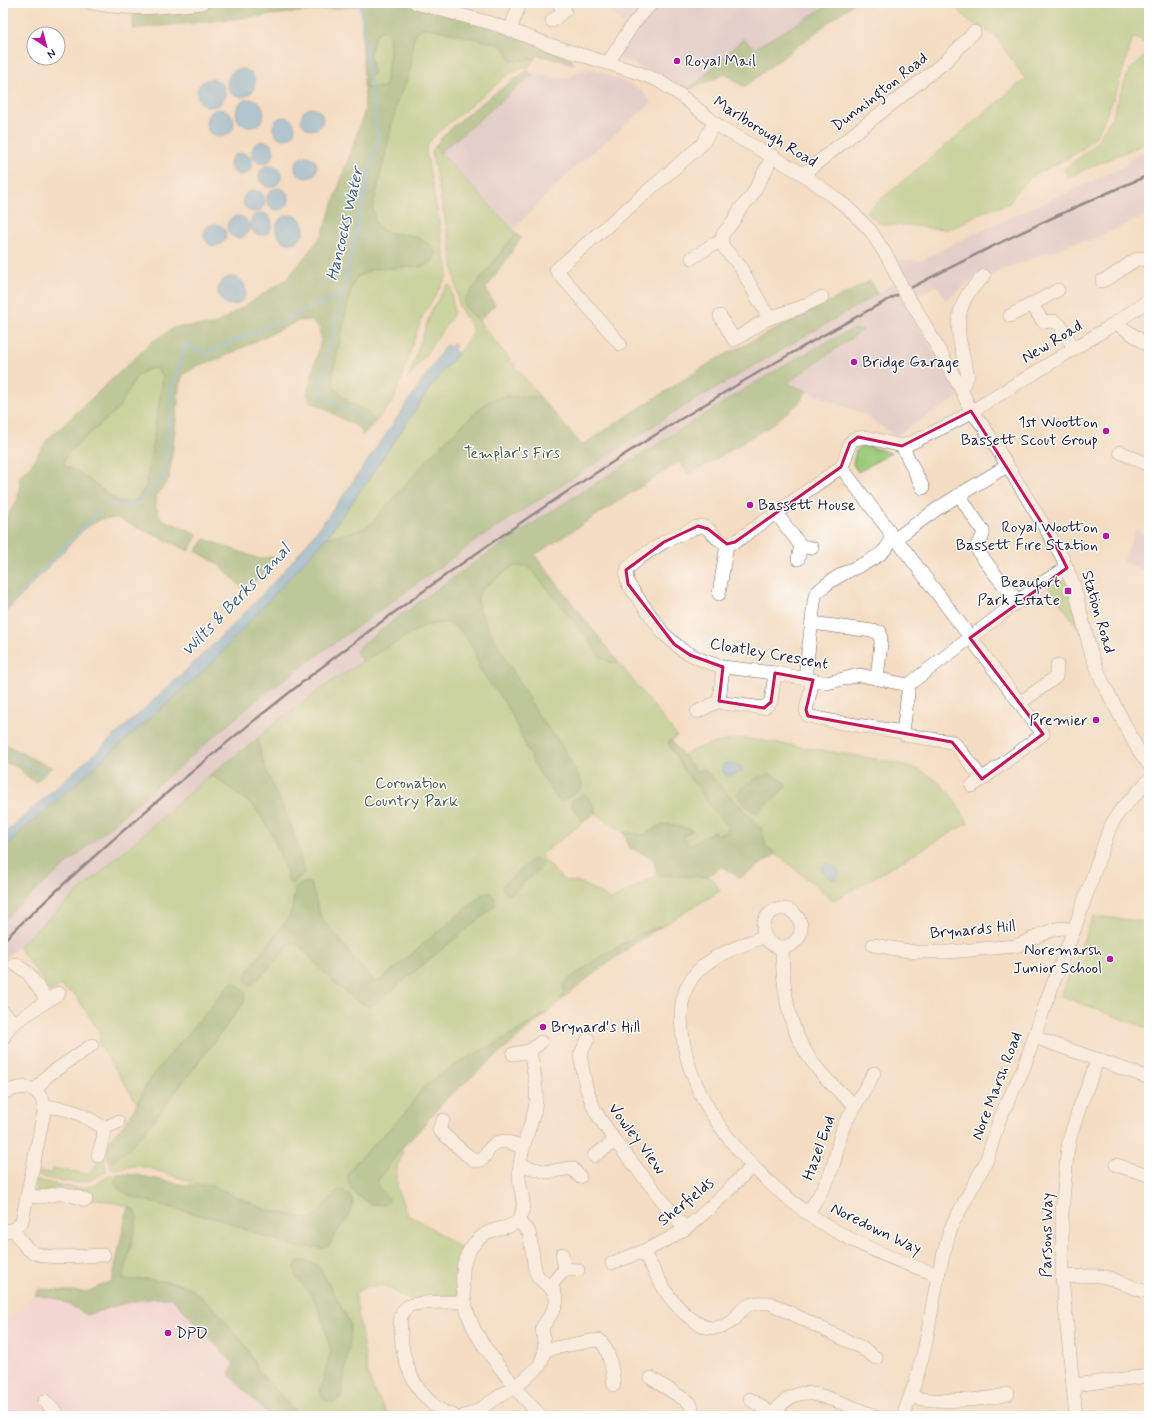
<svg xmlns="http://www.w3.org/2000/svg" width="1152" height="1419" viewBox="0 0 1152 1419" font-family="Mynerve,sans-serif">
  <rect width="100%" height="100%" fill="#fff"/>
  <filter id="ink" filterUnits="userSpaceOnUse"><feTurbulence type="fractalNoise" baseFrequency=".025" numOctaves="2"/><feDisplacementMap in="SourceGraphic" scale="8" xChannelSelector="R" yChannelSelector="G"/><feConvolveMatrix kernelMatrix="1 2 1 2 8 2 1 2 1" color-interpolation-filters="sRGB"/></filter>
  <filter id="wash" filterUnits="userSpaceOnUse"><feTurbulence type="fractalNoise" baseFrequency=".012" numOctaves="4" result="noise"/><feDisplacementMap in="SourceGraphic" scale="16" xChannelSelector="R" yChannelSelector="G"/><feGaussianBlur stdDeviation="0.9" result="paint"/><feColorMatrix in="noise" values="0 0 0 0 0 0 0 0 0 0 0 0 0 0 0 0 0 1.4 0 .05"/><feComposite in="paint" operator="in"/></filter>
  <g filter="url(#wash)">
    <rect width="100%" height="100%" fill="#f4ddc2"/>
    <polygon fill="#f1d0e2" points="35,1295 59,1299 87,1315 126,1302 153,1297 172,1298 234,1364 229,1374 269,1416 3,1416 3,1324"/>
    <g fill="#cebed0">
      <polygon points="601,3 832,3 755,49 743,39 688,90 628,61 606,55 623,25"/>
      <polygon points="594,69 640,89 652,103 567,174 513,230 440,153 533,74 567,79 580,70"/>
      <polygon points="1149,150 1149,214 1087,242 1083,240 996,272 989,277 983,272 946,300 937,286 914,296 905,279 897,259 920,261 971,235 1128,165 1127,159"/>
      <polygon points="894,282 904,302 960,396 895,436 865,415 787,383 863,331 852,329 809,351 720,405 533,524 442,585 382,629 358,648 356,652 362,662 338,677 279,720 207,777 3,960 3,921 17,907 261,696 480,538 557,486 676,411 871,298"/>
      <polygon points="1136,529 1149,536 1149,573 1123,562"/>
    </g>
    <g fill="#9ac978" stroke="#5e765a" fill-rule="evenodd">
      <polygon points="951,3 1149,3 1149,39 1143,42 1133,37 1117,90 1103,123 1095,137 1084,148 1068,158 1032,176 1016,192 1010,202 1006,205 980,213 957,226 948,229 929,228 909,225 888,225 880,224 866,212 1025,79 996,36 969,21"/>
      <path d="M424 28 435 29 498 44 507 52 515 61 523 59H534L529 67 518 69 510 73 435 135 428 144 426 151 448 271 447 276 422 317 393 402 375 422 367 412 349 402 334 387 332 376 351 289 357 277 373 269 425 266 433 261 436 252 430 245 414 236 385 232 375 223 373 207 398 98C403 89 408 79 410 69 413 55 411 45 416 31Z"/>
      <polygon points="383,30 389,36 390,52 385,87 364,88 373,73 370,54 375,35"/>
      <polygon points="1149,53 1149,142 1081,171 1069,178 1064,169 1093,147 1112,117 1129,70"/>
      <polygon points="437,143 436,147 440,153 516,233 465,299 464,306 479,321 540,397 505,396 487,402 438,448 369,526 361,530 326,538 366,483 428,391 442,372 457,355 473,333 472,328 459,306 450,245 432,154 433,150"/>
      <polygon points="447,285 449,285 451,287 454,314 408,379 408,378 432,309"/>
      <polygon points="155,368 163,375 160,398 146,486 139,498 131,502 119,502 78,472 65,466 64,460 71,450 118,409 136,377 146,370"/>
      <polygon points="862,445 866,446 891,453 858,472 853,464 856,451"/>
      <path d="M513 566H524L530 568 609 662 619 663 677 736 668 743 687 775 699 788 707 801 727 825 729 832 716 835 714 831 689 845 683 836 693 831 658 826 644 835 623 832 595 813V807L572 805 584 822 540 855 563 880 582 883 611 900 657 875 707 877 713 879 720 891 664 925 642 933 599 958 569 979 564 984V993L560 1001 548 1012 482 1052 421 1090 403 1116 356 1162 348 1174 388 1197 378 1187V1180L401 1149 403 1152 397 1167V1188L407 1215 420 1221 461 1248 456 1276 458 1296 408 1299 383 1285 365 1287 355 1293 367 1370 372 1387 389 1416H299L259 1372 245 1345 175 1283 147 1279 122 1280 137 1219 136 1211 128 1206 87 1197V1191L84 1190 81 1192 71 1188 59 1187 35 1194 37 1180C53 1183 72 1190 88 1187 102 1183 109 1171 126 1174L118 1176 199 1215 221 1219 254 1233 329 1246 335 1233 346 1221 314 1217 309 1219 264 1209 216 1187 209 1184 190 1186V1181C175 1177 148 1166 134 1166 126 1167 119 1169 112 1169L110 1167V1164L129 1148 150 1125 243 1004 246 993 149 1080 137 1103 99 1044 100 1033 74 993 67 991 61 986 50 992 18 946 207 777 213 776C226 785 245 796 255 808 272 828 282 855 288 880L265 768 259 746 258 738 279 720 338 677 376 653 424 626 447 622 462 631 473 648 480 669 487 680 498 693 511 713 520 732 581 789 582 782 558 740 540 718 489 630 478 607V597L481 589ZM307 882 311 885 320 915 364 971 376 982 381 980 484 893 496 905 374 1004 370 1007C340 993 319 967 297 943L293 942 252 985 250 968 287 920 293 907V898L301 884ZM318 1265 350 1323 320 1392 331 1350 322 1318 313 1296Z"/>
      <polygon points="1059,579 1065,581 1068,584 1080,630 1047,585"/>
      <path d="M742 738C778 743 814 749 851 755 877 760 907 761 930 776 948 788 958 805 968 823L833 901 819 888 766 846 761 828 704 769 697 772 683 755C701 745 721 741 742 738ZM759 777 786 783 785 788 769 803 737 794 741 788Z"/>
      <polygon points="1093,916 1149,922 1149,1029 1061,996"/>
      <path d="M103 1151 106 1171C83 1189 64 1181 38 1176L39 1172 51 1173 53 1168C65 1171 76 1171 88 1174L95 1168Z"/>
    </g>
    <g fill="#7bad68" stroke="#4e6852" fill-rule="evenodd">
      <path d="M227 3H395L464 18 510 34 568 58 572 60 574 64 537 55 534 59C526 59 517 62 510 60L507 52 498 44 434 29 424 28 416 31C411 45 413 56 410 69 408 79 403 89 398 98L373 207 375 223 385 232 414 236 430 245 436 252 433 261 425 266 373 269 357 277 351 289 332 376 334 387 349 402 367 412 375 422 368 431 361 436 362 431C356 425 350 423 342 419 332 413 322 406 310 402L307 394 321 340 319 327 310 320 298 321 221 358 197 366 183 375 179 386 178 404 169 479 156 496V507L161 519 191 531 197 535 189 551 117 518 102 519 85 528 3 615V523L17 500 20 483 18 477 29 467 48 439 153 341 175 327 214 325 287 279 322 235 365 110 361 6 133 29V15L135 13ZM383 30 389 36 390 52 385 87 364 88 373 73 370 54 375 35ZM155 368 163 375 160 398 146 486 139 498 131 502H119L78 472 65 466 64 460 71 450 118 409 136 377 146 370Z"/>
      <polygon points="832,3 854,3 744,87 726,74 688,90 743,39 755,48"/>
      <path d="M528 70 530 74H533L440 153 436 147C439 131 512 81 528 70Z"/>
      <polygon points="516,233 521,238 486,289 495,305 479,321 464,306 465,299"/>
      <polygon points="870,281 877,294 871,298 676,411 480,538 261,696 17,907 3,921 3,849 42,813 207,668 326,538 361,530 369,526 438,448 487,402 505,396 540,397 582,445 713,361"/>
      <path d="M852 329 863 330 787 383 807 391 800 402 769 427 689 475 679 462 535 555 619 663 609 662 600 656 555 598 530 568 524 566H513L481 590 478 597V607L489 630 540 718 558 740 582 782 581 789 562 801 558 800 534 764 511 713 498 693 487 680 480 669 473 648 462 631 447 622 424 626 362 662 356 652 358 648C446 578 542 517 637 457 707 413 777 366 852 329Z"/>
      <path d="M205 539 260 559 273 556C271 572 256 582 242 588L221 566 196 551Z"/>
      <path d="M258 738C261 771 282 800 293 831 298 844 300 859 304 873L292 884 288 880 284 864 271 832 255 807 213 776 207 777Z"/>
      <polygon points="671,740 696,772 703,769 761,828 766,846 776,854 740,878 722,866 707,877 657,875 653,858 630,848 623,832 644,835 658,826 669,824 693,830 683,836 689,845 714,831 716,835 728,832 727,825 707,801 699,788 687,775 668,742"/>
      <polygon points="3,743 41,763 52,767 35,783 17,767 3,762"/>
      <path d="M771 774 786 783 785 788 758 812C748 811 741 802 737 794 745 783 758 777 771 774Z"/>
      <path d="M583 794C590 799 595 805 595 813L584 822 571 805 572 801Z"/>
      <polygon points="533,859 539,859 543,863 542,866 514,892 509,895 503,891 502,886"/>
      <path d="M307 882 311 884 320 915 364 971 376 982 381 980 484 893H490L495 898 496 905 374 1005 369 1007C340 993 319 966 297 943L293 942 252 985 248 984 245 980 246 974 287 920 293 907 295 889 301 884Z"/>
      <path d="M664 925C628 947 593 973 560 1001L564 993V984L569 979 599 958 642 933Z"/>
      <path d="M232 982 238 985 246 993 243 1004 150 1125 129 1148 110 1164C106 1157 107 1144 111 1137 114 1132 121 1129 124 1124 137 1108 144 1088 156 1071Z"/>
      <polygon points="548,1012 446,1099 417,1133 401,1149 378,1180 378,1187 388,1197 389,1202 385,1205 371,1204 357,1195 349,1185 348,1174 356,1162 403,1116 421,1090 435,1078 456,1064 520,1030"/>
      <polygon points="126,1174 137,1175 190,1186 209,1184 264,1209 309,1219 314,1217 337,1191 344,1191 352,1198 353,1206 346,1221 335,1233 329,1246 324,1248 297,1247 254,1233 221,1219 199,1215 135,1198 120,1190 115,1184 115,1179 118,1176"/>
      <path d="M128 1206 136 1211 137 1219 123 1280 147 1279 175 1283 189 1287 215 1309 245 1345 259 1372 299 1416H269L229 1374 234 1364 172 1298C141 1297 117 1305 87 1315L59 1299 35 1295 39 1289 86 1292 112 1281Z"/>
      <polygon points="298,1261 306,1261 318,1265 350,1323 350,1339 341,1397 334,1403 325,1400 320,1392 331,1350 322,1318 313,1296 297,1278 294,1267"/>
    </g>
    <g fill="#61a9d8" stroke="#42668a">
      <circle cx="241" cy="83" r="14"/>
      <circle cx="211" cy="93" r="14"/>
      <circle cx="250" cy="113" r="14"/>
      <circle cx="312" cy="119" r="11"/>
      <circle cx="220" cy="123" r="14"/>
      <circle cx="284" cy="128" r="11"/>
      <circle cx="263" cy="152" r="11"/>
      <circle cx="241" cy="164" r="11"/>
      <circle cx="306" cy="167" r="11"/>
      <circle cx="270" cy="176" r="11"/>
      <circle cx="278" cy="199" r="11"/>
      <circle cx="254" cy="201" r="11"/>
      <circle cx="261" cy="224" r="11"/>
      <circle cx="290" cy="229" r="14"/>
      <circle cx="238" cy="227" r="11"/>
      <circle cx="215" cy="235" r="11"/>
      <circle cx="232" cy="291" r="14"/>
      <path d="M453 344 456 346 454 349 458 354 457 355 442 372 428 391 366 483 326 538 207 668 42 813 3 849V835C98 749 197 667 283 572 325 524 361 470 397 418 412 395 429 373 443 349L446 345 450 347Z"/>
      <polygon points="725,763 737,765 742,767 742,771 735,775 725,775 722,768"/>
      <polygon points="827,863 835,867 839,871 838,876 836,879 831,880 821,869 822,865"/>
    </g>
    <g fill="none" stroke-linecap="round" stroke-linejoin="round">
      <g stroke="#61a9d8" stroke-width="2.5">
        <polyline points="360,3 378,137 342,294 319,392 367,422"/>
        <polyline points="104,504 106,502 130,508 165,476 172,389 186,345 206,353 342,294"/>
        <polyline points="3,612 98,511"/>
        <polyline points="3,750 44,774"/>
      </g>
    </g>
  </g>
  <g filter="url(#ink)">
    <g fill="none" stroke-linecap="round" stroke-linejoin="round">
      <g stroke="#6c636a" stroke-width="14">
        <g id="minor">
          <path d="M92 3C126 11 168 7 202 3"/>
          <polyline points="416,3 494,24 553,46 639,73 657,80 679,94 720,127 803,174 834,197 848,208 870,230 888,258"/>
          <polyline points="552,21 565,10 558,3"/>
          <polyline points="510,30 520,3"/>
          <polyline points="608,63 633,24 652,3"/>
          <polyline points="803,174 946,61 974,32"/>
          <polyline points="692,258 712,245 721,242"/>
          <polyline points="1102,281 1112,276 1135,260 1141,258 1149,263"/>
          <polyline points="1032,305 1042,320 1045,322 1054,321 1060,325 1074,349"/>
          <polyline points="917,311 961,389 971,411 984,427 1055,544 1062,557 1074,586 1091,653 1102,681 1137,748 1149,765"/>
          <polyline points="720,316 734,340 769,318 799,308 822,297"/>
          <polyline points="1010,316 1058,290"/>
          <polyline points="769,318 739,265 725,249 721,242 723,234 734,220 740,209 751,197 773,156"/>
          <polyline points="1116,323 1149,346"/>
          <polyline points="620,344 556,270 699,147 703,143 714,123"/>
          <path d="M961 389 968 376C962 349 951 324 966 297 970 289 978 282 984 276"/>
          <polyline points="902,446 923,488"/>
          <polyline points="1120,452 1149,465"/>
          <path d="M1002 469 959 495 983 531C985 540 976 541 977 548 978 553 983 558 986 562 996 576 1006 589 1019 601"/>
          <polyline points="776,513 801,546 812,548"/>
          <polyline points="891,539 895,539 900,544 1043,734 982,779 956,745 952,742 905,735 903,732 908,693 908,685"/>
          <polyline points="895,539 940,507 959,495"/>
          <polyline points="798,559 801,546"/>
          <polyline points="1067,568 1042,583 908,685 860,675 855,676 827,683 775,673 723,667 704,661 682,650 663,633 628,584 626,574 628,568 642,556 664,542 694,528 701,526 705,527 708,529 718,539 727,544 735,542 841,467 844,462 850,443 854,439 866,437 902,446 911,443 956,421 1106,329 1149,300"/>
          <polyline points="719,594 727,544"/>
          <polyline points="812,623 880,632 881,643 877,678"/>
          <polyline points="723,667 719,701 723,703 764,708 771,702 775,673"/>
          <path d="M805 678 815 595C823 585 837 577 848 571 863 564 900 551 888 529L841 467"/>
          <polyline points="813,680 806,710 808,716 837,722 903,732"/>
          <polyline points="1020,703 1056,677 1057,665"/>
          <polyline points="697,712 719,701"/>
          <polyline points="972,786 982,779"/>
          <circle cx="782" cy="928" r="19"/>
          <path d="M765 936C745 944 718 953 702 967 683 984 679 1005 682 1030 689 1109 757 1180 819 1221 856 1245 897 1261 938 1275"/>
          <path d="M873 945 915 952H948L1015 946C1029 942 1041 933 1056 929 1062 927 1068 929 1074 930"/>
          <path d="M782 947C783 1019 797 1059 855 1105"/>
          <polyline points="15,964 28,973 47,1000"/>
          <polyline points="3,1012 14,1022"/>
          <polyline points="1034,1037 1149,1078"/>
          <polyline points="3,1038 11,1025 59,993"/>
          <polyline points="588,1039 580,1055 586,1087 595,1111 615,1141 685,1229"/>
          <path d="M541 1042 530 1051C533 1070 539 1089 535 1108 534 1115 531 1122 529 1129 524 1143 520 1158 519 1173 518 1186 527 1202 521 1215 516 1228 502 1227 491 1231 484 1234 478 1239 474 1244 463 1257 462 1271 463 1287 464 1292 464 1297 465 1302 470 1331 490 1355 508 1378 518 1391 529 1405 542 1416"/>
          <polyline points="513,1054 530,1051"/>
          <polyline points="35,1091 47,1076 92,1045"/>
          <path d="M3 1093C22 1085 38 1083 45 1107L22 1221C17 1228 12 1231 3 1231"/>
          <path d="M45 1107C70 1107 84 1115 104 1128L118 1122"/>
          <path d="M443 1120 439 1130 467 1155 475 1161 482 1160C486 1155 488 1150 492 1146 501 1137 512 1144 523 1147"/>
          <polyline points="98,1156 103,1138 104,1128"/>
          <polyline points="594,1156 615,1141"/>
          <polyline points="520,1165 547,1172 572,1168 580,1177"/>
          <polyline points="1116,1165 1149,1175"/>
          <polyline points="28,1196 41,1197 62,1193 74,1196 86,1200"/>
          <path d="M808 1213C816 1200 826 1186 831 1172 837 1156 838 1138 845 1123L874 1073"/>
          <path d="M14 1229C18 1236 22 1244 28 1249 43 1262 85 1255 104 1255"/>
          <path d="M643 1252C659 1277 665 1298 689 1317 704 1329 714 1332 731 1322 735 1320 737 1316 739 1313 748 1303 757 1302 770 1303L862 1348 876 1358"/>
          <polyline points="562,1254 565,1269"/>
          <path d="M612 1263C637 1254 661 1245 683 1230 709 1212 730 1187 753 1166"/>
          <path d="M1062 1277C1076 1277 1091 1274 1105 1277 1120 1280 1136 1291 1149 1292"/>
          <polyline points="550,1286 565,1269 578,1270"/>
          <path d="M545 1350 590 1341 599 1340C609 1346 613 1373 614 1385"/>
          <polyline points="651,1378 690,1403 692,1408 693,1416"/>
          <polyline points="1073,1385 1149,1376"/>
          <path d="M910 1397C936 1403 982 1401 1008 1394"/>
          <polyline points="750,1399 775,1416"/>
          <polyline points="45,1401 59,1416"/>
          <path d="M773 1415C779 1406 788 1397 799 1394 814 1389 859 1410 875 1416"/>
          <path d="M454 1416C447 1413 440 1411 435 1406 413 1389 402 1360 401 1333 400 1323 399 1313 407 1307 415 1301 453 1302 465 1302"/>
          <polyline points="464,1416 474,1413 524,1380 540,1365 545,1350 542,1328 554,1309 557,1301 554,1291 538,1277 535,1270 529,1232 518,1221"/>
          <polyline points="903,1416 915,1383 925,1347 938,1275 949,1234 953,1223 986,1162 1000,1118 1024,1067 1046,1002 1074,930 1110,827 1119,812 1149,780"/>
          <polyline points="1076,1416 1062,1277 1062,1213 1067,1155 1069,1141 1079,1109 1098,1059"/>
        </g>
      </g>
      <use href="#minor" stroke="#fff" stroke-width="13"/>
      <path stroke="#22223b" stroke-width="2.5" d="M3 941C28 917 54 893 79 870 252 714 437 573 633 449 798 344 969 251 1149 175"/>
      <g stroke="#6c636a" stroke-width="14" stroke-linecap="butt">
        <polyline id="minor-bridge" points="888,258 906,295 917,311"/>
      </g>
      <use href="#minor-bridge" stroke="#fff" stroke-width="13"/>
    </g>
  </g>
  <path d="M0 0H1152V1419H0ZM971 411 1055 544 1067 568 970 638 1043 734 982 779 952 742 808 716 806 710 813 680 775 673 771 702 764 708 719 701 723 667 690 655 674 644 628 584 626 570 664 542 698 526 708 529 727 544 735 542 841 467 850 443 858 437 902 446Z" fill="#f4ddc2" fill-opacity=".55" fill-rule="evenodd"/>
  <path fill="none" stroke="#c2185b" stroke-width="3" stroke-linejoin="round" d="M971 411 1055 544 1067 568 970 638 1043 734 982 779 952 742 808 716 806 710 813 680 775 673 771 702 764 708 719 701 723 667 690 655 674 644 628 584 626 570 664 542 698 526 708 529 727 544 735 542 841 467 850 443 858 437 902 446Z"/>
  <g fill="#b5179e" stroke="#fff" stroke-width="1.5">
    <circle cx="677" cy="61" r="4"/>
    <circle cx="854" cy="362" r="4"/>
    <circle cx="1106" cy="431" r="4"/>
    <circle cx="750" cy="505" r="4"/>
    <circle cx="1106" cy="536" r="4"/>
    <rect x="1064" y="587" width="8" height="8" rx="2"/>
    <circle cx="1096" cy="720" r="4"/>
    <circle cx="1110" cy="959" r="4"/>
    <circle cx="543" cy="1027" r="4"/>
    <circle cx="168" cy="1333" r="4"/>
  </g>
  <g text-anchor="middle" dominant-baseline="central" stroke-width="3" stroke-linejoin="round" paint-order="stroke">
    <g font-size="16" fill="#22223b" stroke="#fff" text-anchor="start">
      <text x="685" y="61">Royal Mail</text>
      <text x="862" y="362">Bridge Garage</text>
      <text x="1098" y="422" text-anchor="end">1st Wootton<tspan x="1098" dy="18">Bassett Scout Group</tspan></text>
      <text x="758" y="505">Bassett House</text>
      <text x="1098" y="527" text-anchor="end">Royal Wootton<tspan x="1098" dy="18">Bassett Fire Station</tspan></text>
      <text x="1060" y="582" text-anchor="end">Beaufort<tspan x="1060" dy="18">Park Estate</tspan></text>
      <text x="1088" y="720" text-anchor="end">Premier</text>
      <text x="1102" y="950" text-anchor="end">Noremarsh<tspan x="1102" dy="18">Junior School</tspan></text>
      <text x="551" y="1027">Brynard's Hill</text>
      <text x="176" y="1333">DPD</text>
    </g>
    <g font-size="16" fill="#22223b" stroke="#fff">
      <text transform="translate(880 92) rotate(-38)">Dunnington Road</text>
      <text transform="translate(765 132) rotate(32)">Marlborough Road</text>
      <text transform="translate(1052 342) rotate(-31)">New Road</text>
      <text transform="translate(1098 612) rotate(74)">Station Road</text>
      <text transform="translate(769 654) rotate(10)">Cloatley Crescent</text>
      <text transform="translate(973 930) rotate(-5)">Brynards Hill</text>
      <text transform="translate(997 1086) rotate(-69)">Nore Marsh Road</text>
      <text transform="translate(637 1139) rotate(53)">Vowley View</text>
      <text transform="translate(819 1148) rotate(-70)">Hazel End</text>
      <text transform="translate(686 1202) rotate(-39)">Sherfields</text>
      <text transform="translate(876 1229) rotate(26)">Noredown Way</text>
      <text transform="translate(1047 1235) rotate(-89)">Parsons Way</text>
    </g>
    <g font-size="16" fill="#4c5c50" stroke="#fff">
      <text x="512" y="453">Templar's Firs</text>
      <text x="411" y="783">Coronation<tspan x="411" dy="18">Country Park</tspan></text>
    </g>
    <g font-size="17" font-style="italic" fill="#3e5f82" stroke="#fff">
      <text transform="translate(345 224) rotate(-77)">Hancocks Water</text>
      <text transform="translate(236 600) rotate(-46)">Wilts &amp; Berks Canal</text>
    </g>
  </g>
  <rect width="1152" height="1419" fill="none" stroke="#fff" stroke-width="16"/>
  <g transform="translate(46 46) rotate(144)"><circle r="19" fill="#ffffff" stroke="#a7a7b1"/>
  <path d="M0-3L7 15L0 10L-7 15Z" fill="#b5179e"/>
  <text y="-6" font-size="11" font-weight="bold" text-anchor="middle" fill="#22223b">N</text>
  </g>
</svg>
